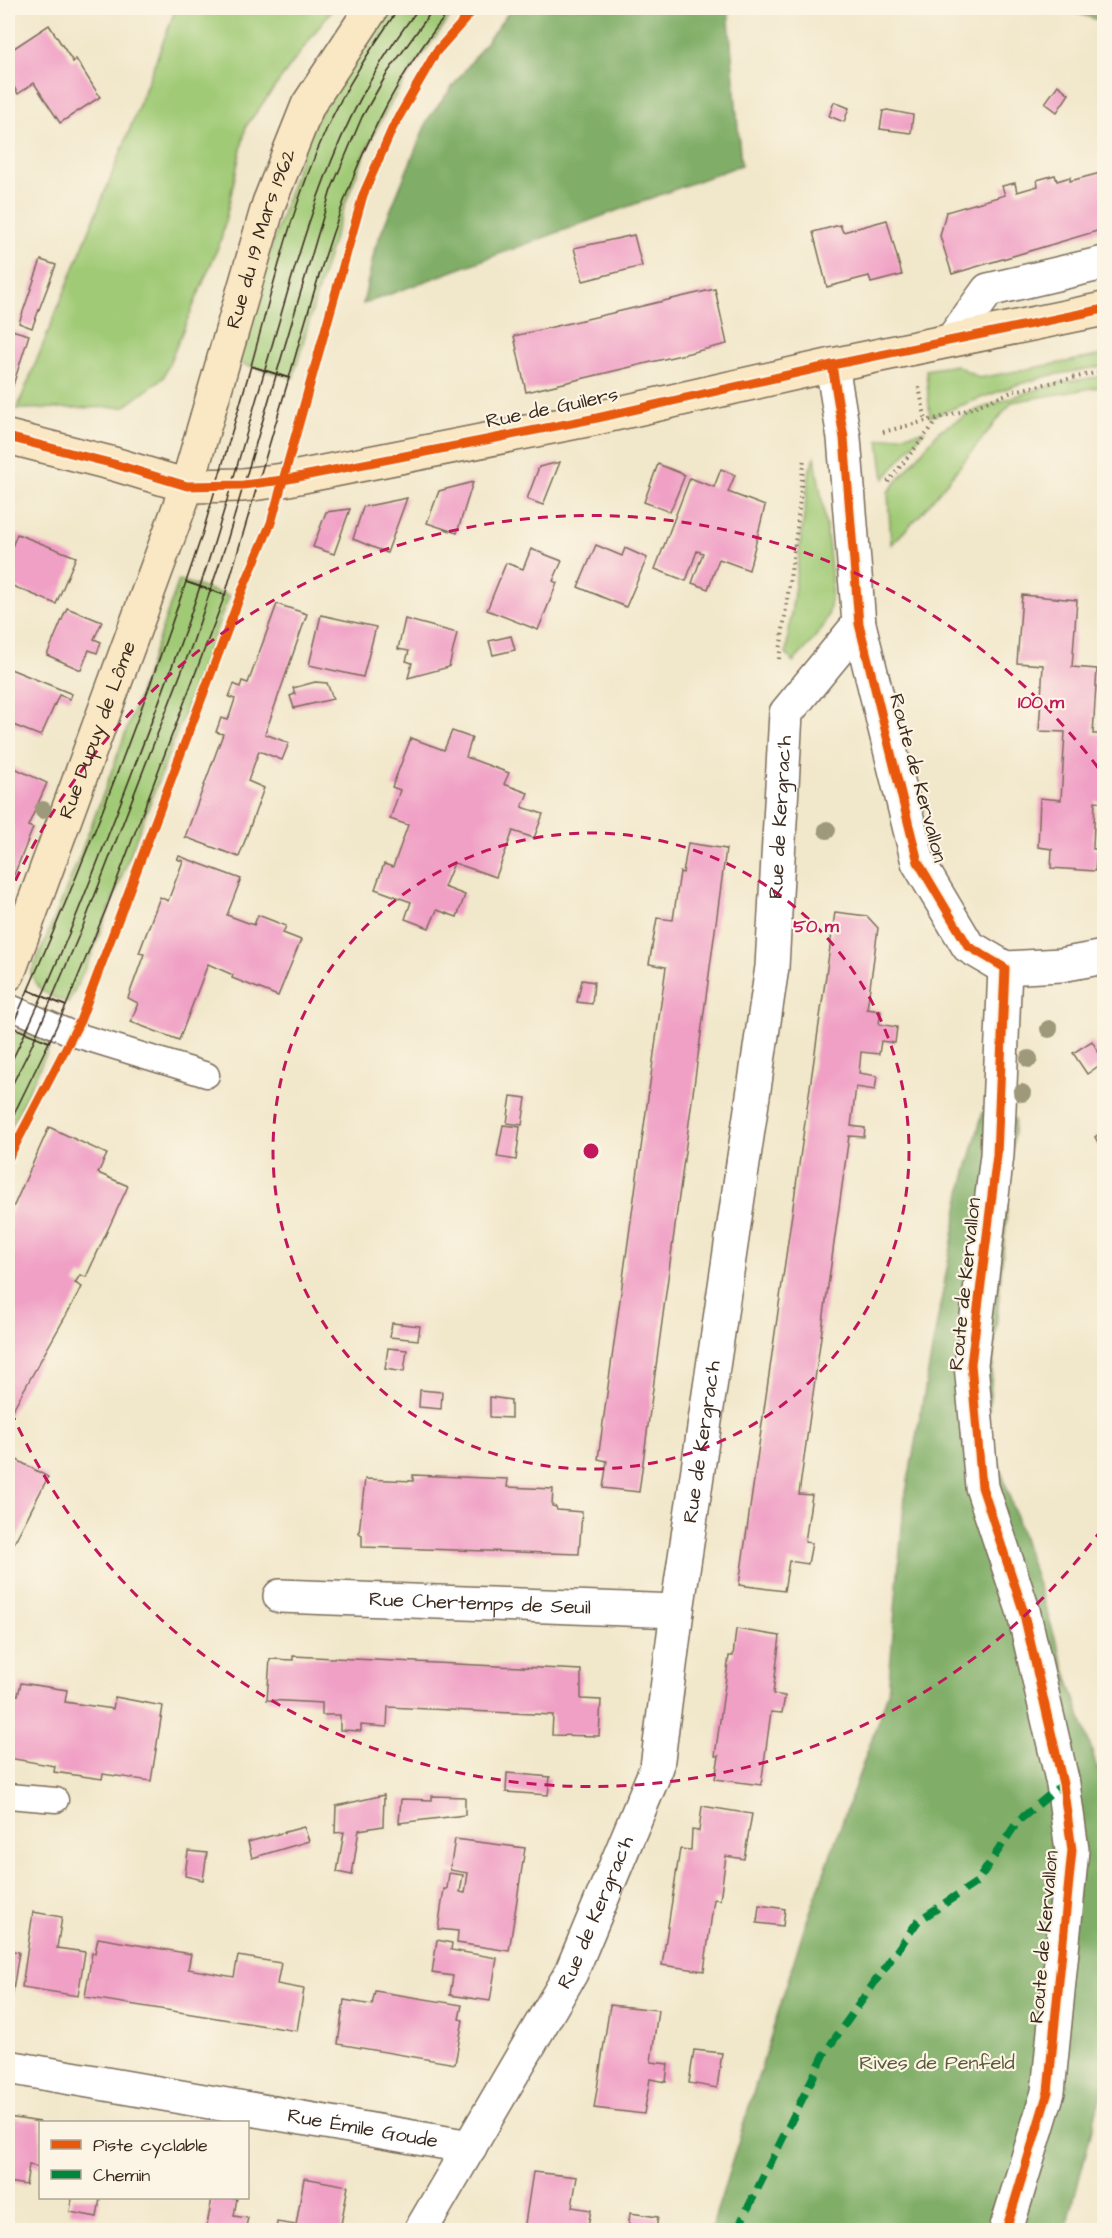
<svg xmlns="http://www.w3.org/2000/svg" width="1112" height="2238" viewBox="0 0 1112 2238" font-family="'Architects Daughter',sans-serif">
  <rect width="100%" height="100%" fill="#fcf5e5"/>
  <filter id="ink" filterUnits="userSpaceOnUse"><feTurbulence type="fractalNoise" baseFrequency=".0167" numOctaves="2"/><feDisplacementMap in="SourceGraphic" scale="12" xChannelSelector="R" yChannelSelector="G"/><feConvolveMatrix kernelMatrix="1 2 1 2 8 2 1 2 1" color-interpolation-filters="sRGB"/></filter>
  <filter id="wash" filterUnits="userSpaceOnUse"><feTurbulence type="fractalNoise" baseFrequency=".008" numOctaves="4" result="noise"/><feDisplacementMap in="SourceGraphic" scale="24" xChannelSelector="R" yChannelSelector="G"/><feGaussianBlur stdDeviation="1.35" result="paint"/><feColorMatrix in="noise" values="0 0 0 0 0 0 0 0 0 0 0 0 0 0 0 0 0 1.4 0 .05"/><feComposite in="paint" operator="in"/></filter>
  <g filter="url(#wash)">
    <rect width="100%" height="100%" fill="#f1e7ca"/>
    <g fill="#a0ca76" stroke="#6e7a4a" stroke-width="1.5">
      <polygon points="176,8 333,8 246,126 221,240 163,378 124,407 17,409 123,147"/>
      <path d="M386 8H457C428 47 398 86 376 130 338 208 317 295 293 378L234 362 310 128Z"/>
      <polygon points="1104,355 1104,366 1048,376 1016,385 930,417 926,370 956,365 979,378"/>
      <polygon points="1104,376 1104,386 1012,402 921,514 891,545 888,492 940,430 974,411 1016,396 1058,383"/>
      <polygon points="924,431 884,479 879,440"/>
      <path d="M815 457C820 493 840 588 827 618 820 634 805 650 793 662L786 654 810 469Z"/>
      <path d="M179 580 229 596 92 954 68 1003C51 997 37 992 31 973 88 845 133 712 179 580Z"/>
      <polygon points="22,1031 51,1044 8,1133 8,1036"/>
    </g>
    <g fill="#80ae67" stroke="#5e6c42" stroke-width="1.5">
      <polygon points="512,8 728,8 741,165 363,304 375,248 428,119"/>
      <polygon points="1061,8 1104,8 1104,22"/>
      <polygon points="983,1112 1015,1119 987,1427 1104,1789 1104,2083 1066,2230 711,2230 801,1938 888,1693 904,1503 962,1187"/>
    </g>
    <g id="blocks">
      <g fill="#f09fc5">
        <polygon points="49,25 73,62 76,59 100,97 60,123 34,83 18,94 8,77 8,52"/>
        <polygon points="1058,85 1069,94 1057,112 1045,103"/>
        <polygon points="834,102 849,108 844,122 829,116"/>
        <polygon points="887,110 913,115 911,133 880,129 883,111"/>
        <polygon points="1104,172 1104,229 952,274 940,236 946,212 1005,195 1002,186 1015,183 1017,192 1038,186 1037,180 1055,175 1057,181 1070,177 1070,181"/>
        <polygon points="887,220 902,275 871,283 869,276 827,287 813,232 840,225 843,232"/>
        <polygon points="634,235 642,266 583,281 574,248"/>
        <polygon points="41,260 56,265 32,328 19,323"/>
        <polygon points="715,289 727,344 526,392 514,336"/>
        <polygon points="8,329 29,335 8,401"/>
        <polygon points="560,462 543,505 527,499 539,467"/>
        <polygon points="658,464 685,475 670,512 644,502"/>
        <polygon points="721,469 735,475 728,492 765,506 749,570 719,559 708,589 692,583 703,553 697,551 686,581 655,569 690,478 714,487"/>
        <polygon points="473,482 457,533 427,523 439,491"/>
        <polygon points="407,498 387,553 353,539 363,507"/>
        <polygon points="350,509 334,554 313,547 326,512"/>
        <polygon points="17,534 76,557 56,604 8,584 8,557"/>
        <polygon points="596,545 622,556 625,548 647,558 626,607 578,587"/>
        <polygon points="531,549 562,561 553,581 557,583 538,630 487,610 506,563 523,569"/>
        <polygon points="1022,595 1077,600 1072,667 1097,669 1093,734 1104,734 1104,802 1095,801 1093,849 1097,849 1095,871 1051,868 1052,849 1038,847 1040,798 1061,800 1065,732 1039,731 1043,665 1017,663"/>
        <polygon points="277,604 307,614 265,734 289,743 282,760 259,751 248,781 264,788 239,857 185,837 223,734 216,732 221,718 228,720 235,699 229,697 234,684 240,687 242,681 248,683"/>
        <polygon points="67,608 102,622 94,639 101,642 97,653 89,650 81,670 47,655"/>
        <polygon points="321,615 376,627 363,677 309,665"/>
        <polygon points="405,619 457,633 449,667 408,678 412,663 406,661 409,651 398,649"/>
        <polygon points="511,636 515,650 493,655 489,641"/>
        <polygon points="8,668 72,694 70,699 59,695 41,736 8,723"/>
        <polygon points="315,682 327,683 333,699 294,708 290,696 295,694 293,688"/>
        <polygon points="452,731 472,738 466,757 509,773 504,784 528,793 522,807 543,814 534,838 513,831 496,877 454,863 444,887 465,895 457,917 437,910 429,928 405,919 411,902 375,889 384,864 393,867 408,825 390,819 400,790 392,787 411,738 444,750"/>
        <polygon points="8,765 47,783 28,826 33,828 8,890"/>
        <polygon points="688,843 726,849 639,1492 603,1488 607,1461 598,1459 666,967 649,964 657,918 673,920 680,872 683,873"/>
        <polygon points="179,856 241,879 227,915 254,925 258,915 286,926 283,933 301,940 278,996 232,978 233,975 208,964 179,1040 131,1022 138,1003 128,998 144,954 139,953 160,897 168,901 183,861 177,859"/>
        <polygon points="835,912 867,916 878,928 867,1009 881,1011 879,1024 897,1027 895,1043 881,1041 879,1054 861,1052 859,1073 877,1076 875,1090 856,1087 851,1126 865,1128 864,1137 849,1136 799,1494 812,1495 805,1542 812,1543 808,1564 789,1561 784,1591 739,1585"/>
        <polygon points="582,980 594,982 592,1004 577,1002"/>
        <polygon points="1092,1041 1104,1062 1087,1074 1073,1053"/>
        <polygon points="511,1096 526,1098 522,1125 507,1123"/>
        <polygon points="503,1125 520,1127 516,1160 497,1157"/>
        <polygon points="49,1127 107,1154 98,1173 128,1186 86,1277 80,1275 75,1283 82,1287 8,1418 8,1236 11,1227 8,1226 8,1219"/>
        <polygon points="1104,1131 1104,1153 1095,1137"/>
        <polygon points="392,1323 420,1326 418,1340 390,1337"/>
        <polygon points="388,1348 407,1350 404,1372 385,1369"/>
        <polygon points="420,1390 442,1392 441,1409 419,1407"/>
        <polygon points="490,1397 511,1400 511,1418 490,1417"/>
        <polygon points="8,1455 48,1477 8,1555"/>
        <polygon points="413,1475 508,1479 507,1487 553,1489 552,1506 556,1507 557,1510 582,1512 579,1554 362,1547 362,1535 359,1533 365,1479 413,1481"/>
        <polygon points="736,1629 780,1636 773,1694 785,1696 782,1713 771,1712 761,1785 715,1779 719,1756 715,1756 729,1656 733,1656"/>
        <polygon points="293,1656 581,1670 581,1699 601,1700 599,1736 552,1735 553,1715 388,1707 387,1727 361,1725 361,1731 340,1730 340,1715 322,1715 322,1703 267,1700 270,1659 293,1660"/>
        <polygon points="21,1683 67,1690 65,1702 113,1709 115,1697 163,1706 151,1781 103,1774 102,1779 54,1772 55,1766 9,1758 8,1762 8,1693 18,1695"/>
        <polygon points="507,1773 550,1777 548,1795 506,1792"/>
        <polygon points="384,1795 383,1826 359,1830 352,1875 337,1872 344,1832 335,1833 336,1806"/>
        <polygon points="432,1796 465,1797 465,1815 399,1823 401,1799 432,1800"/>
        <polygon points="702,1806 752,1814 744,1859 726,1856 720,1900 714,1899 704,1971 662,1965 680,1849 691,1850 692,1830 699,1831"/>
        <polygon points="304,1827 309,1841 252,1858 248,1842"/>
        <polygon points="455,1839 525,1848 509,1951 457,1943 458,1931 438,1929 444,1889 447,1889 449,1873 463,1875 460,1892 465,1893 468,1873 450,1870"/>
        <polygon points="188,1851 207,1853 203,1880 185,1876"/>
        <polygon points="759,1905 785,1909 783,1926 757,1923"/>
        <polygon points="33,1912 62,1917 57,1948 85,1952 78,1996 22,1987"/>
        <polygon points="98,1938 191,1954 188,1969 234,1977 238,1956 281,1963 277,1984 304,1989 297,2031 85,1997 92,1953 95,1953"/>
        <polygon points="437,1940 452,1943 451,1950 497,1958 490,2001 450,1995 453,1976 432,1973"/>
        <polygon points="8,1950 19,1952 10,2010 8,2010"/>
        <polygon points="375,1991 462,2005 459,2019 463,2020 455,2064 338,2044 344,2000 372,2005"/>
        <polygon points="610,2005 658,2010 651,2062 668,2064 666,2082 650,2079 644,2114 594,2108"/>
        <polygon points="694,2050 722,2053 717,2088 689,2083"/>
        <polygon points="8,2117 40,2122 40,2167 29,2165 26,2185 8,2182"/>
        <polygon points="533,2172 577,2177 572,2207 591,2210 588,2226 590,2226 589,2230 524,2230"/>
        <polygon points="304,2178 348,2186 340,2230 276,2230 277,2222 296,2225"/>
        <polygon points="72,2198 100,2198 97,2217 70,2212"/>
        <polygon points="212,2198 237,2198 234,2216 248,2218 245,2230 206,2230"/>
        <polygon points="630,2213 658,2217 656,2230 628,2230"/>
      </g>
    </g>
  </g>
  <g filter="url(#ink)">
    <use href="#blocks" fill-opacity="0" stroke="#7b6c5a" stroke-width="1.5"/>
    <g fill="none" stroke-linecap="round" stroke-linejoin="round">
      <g stroke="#7b6c5a" stroke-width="27">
        <g id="lane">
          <polyline points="8,1006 73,1034 207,1075"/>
          <polyline points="8,1796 56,1800"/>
        </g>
      </g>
      <g stroke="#7b6c5a" stroke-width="36">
        <g id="street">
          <polyline points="952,340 988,290 1104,263"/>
          <polyline points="832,365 844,438 859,624 918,862 968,946 1005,968 997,1155 971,1364 982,1487 1023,1610 1063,1784 1072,1850 1048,2092 1006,2230"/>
          <polyline points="1005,968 1061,965 1104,957"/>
          <path id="s1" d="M280 1596 677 1611"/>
          <path id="s2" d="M8 2067 470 2147"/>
          <path id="s3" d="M421 2230 571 1973 657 1767 677 1611 772 967 786 713 859 624"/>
        </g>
      </g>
      <g stroke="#7b6c5a" stroke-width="36">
        <g id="secondary">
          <polyline points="8,437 114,464 187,486 243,485 283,480 597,418 832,365 1104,309"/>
          <path id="s4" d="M8 974 187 486 269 203 308 105 372 8"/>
        </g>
      </g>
      <g stroke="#7b6c5a" stroke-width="4" stroke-dasharray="1.5 4.5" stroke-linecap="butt">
        <polyline points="919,387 926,421"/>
        <polyline points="883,432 964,411 1014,391 1104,371"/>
        <polyline points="888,482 939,418"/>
        <polyline points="779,659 797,528 804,458"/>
      </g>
      <use href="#lane" stroke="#fff" stroke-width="24"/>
      <use href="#street" stroke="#fff" stroke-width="33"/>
      <use href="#secondary" stroke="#fae7c3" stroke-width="33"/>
      <g stroke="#3b2a1e" stroke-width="1.5">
        <path d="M399 8C372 47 346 86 326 130 292 205 273 287 251 366L289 378C328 244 360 117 452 8"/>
        <polygon points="251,366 289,378 225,595 186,582 202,535"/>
        <path d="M186 582 225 595 106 909 66 1006 28 990C87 857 139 720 186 582Z"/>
        <polygon points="28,990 66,1006 49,1042 12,1027"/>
        <path d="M8 1068C52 981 87 890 122 799 155 713 188 627 215 540 237 468 257 396 278 325 312 207 342 106 419 8"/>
        <polyline points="8,1093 31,1047 83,926 193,642 227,541 331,190 362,117 388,72 434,8"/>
        <polyline points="8,1126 49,1042 42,1039"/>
      </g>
      <polyline stroke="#00873e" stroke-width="8" stroke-dasharray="15 8" stroke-linecap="butt" points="737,2230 826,2051 918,1921 977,1882 1018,1821 1063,1784"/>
      <g stroke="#fcf5e5" stroke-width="13">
        <g id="cycleway">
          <polyline points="832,365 844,438 859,624 918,862 968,946 1005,968 997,1155 971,1364 982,1487 1023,1610 1063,1784 1072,1850 1048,2092 1006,2230"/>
          <polyline points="8,437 114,464 187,486 243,485 283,480 597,418 832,365 1104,309"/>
          <polyline points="8,1159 80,1021 244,586 271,523 363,195 393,127 436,52 475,8"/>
        </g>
      </g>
      <use href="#cycleway" stroke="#e8590c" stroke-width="9"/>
    </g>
    <g fill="#9d997a">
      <circle cx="43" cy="810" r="9"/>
      <circle cx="827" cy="830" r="9"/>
      <circle cx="1049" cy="1029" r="9"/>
      <circle cx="1029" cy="1059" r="9"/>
      <circle cx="1022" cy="1093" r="9"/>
    </g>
  </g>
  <g fill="none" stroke="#c2185b" stroke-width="3" stroke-dasharray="10 8">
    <circle cx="591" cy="1151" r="318"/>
    <path d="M1102 1529A636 636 0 0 1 8 1405M8 897A636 636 0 0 1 1102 773"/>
  </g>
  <g text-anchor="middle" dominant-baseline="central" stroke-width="4.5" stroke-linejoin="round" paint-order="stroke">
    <g font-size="20" fill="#3b2a1e" stroke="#fcf5e5">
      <text stroke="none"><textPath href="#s4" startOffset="778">Rue du 19 Mars 1962</textPath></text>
      <text transform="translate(552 408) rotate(-12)">Rue de Guilers</text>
      <text stroke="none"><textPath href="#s4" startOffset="260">Rue Dupuy de Lôme</textPath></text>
      <text transform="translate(918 778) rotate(75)">Route de Kervallon</text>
      <text stroke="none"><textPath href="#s3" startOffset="1479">Rue de Kergrac'h</textPath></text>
      <text transform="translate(965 1284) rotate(-84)">Route de Kervallon</text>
      <text stroke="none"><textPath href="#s3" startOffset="849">Rue de Kergrac'h</textPath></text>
      <text stroke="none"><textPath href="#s1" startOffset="200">Rue Chertemps de Seuil</textPath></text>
      <text stroke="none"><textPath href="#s3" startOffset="363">Rue de Kergrac'h</textPath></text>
      <text transform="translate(1044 1937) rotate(-85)">Route de Kervallon</text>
      <text stroke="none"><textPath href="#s2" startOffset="360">Rue Émile Goude</textPath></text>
    </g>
    <g font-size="20" fill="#595a38" stroke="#fcf5e5">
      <text x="937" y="2063">Rives de Penfeld</text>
    </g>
  </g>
  <circle cx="591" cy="1151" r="9" fill="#c2185b" stroke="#fcf5e5" stroke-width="3"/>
  <g font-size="18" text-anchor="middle" font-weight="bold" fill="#c2185b" stroke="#fcf5e5" stroke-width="4.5" stroke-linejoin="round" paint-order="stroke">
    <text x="1041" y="708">100 m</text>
    <text x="816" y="932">50 m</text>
  </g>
  <rect width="1112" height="2238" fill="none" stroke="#fcf5e5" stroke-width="30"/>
  <rect x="39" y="2121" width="210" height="78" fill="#fcf5e5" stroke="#afa495" stroke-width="1.5"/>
  <rect x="51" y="2140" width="30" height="9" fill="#e8590c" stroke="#afa495" stroke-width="1.5"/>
  <text x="93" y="2151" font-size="18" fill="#3b2a1e">Piste cyclable</text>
  <rect x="51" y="2170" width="30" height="9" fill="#00873e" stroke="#afa495" stroke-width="1.5"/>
  <text x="93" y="2181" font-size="18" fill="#3b2a1e">Chemin</text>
</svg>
